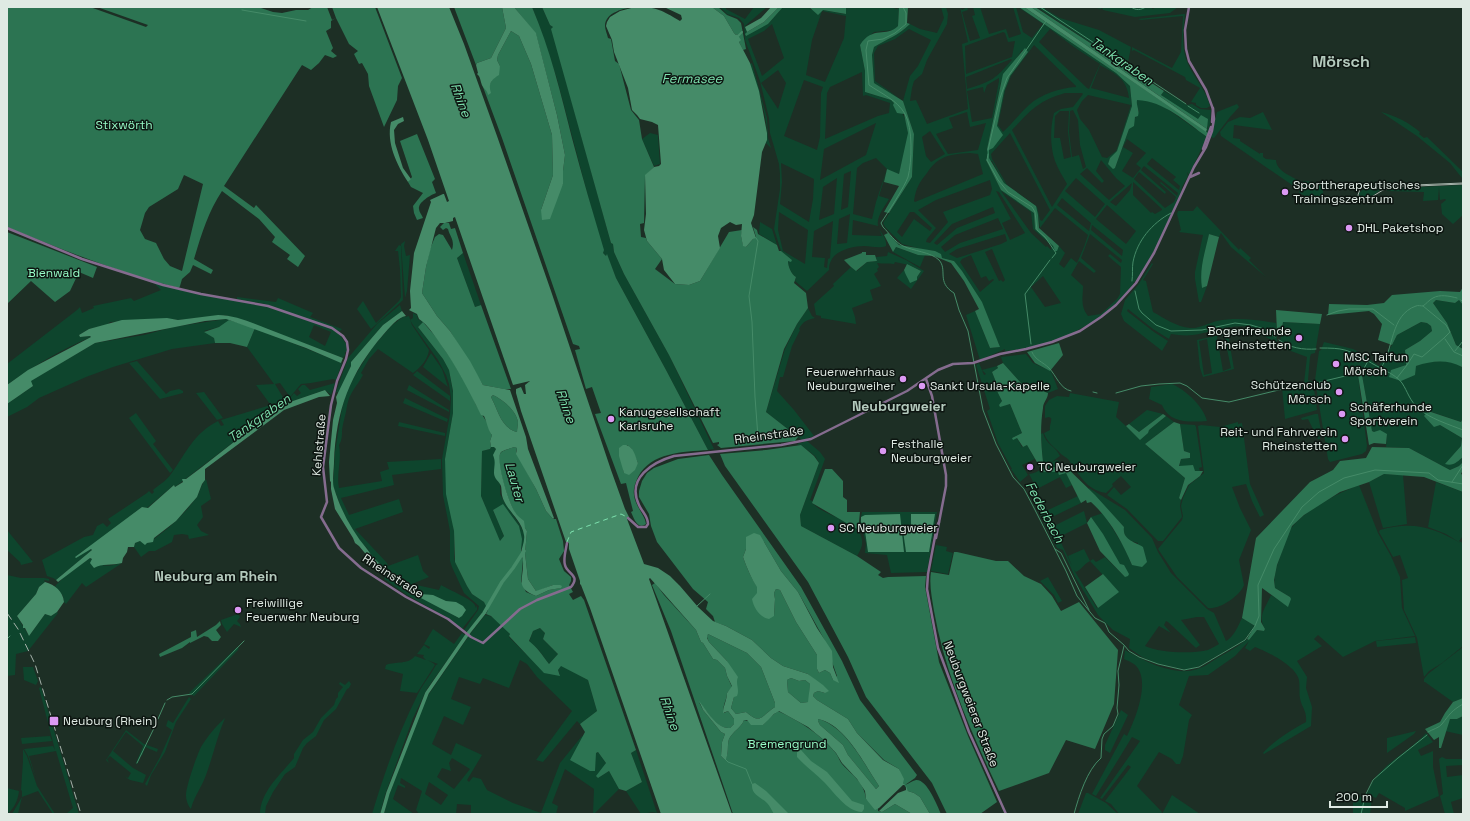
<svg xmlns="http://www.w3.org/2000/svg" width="1470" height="821" viewBox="0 0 1470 821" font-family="'Space Grotesk',sans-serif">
  <rect width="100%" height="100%" fill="#1d2f25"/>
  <g fill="#0e452d" fill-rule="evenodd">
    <polygon points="532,7 542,7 550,25 553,27 552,30 611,243 613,244 614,252 624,274 669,355 714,449 708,450 666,370 616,278 607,255 606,256 603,253 557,79 538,22"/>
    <path d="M720 7H726V9L745 19 754 7H767L745 26 747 32 746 34 768 24 783 7H809L811 10H823L845 14 846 7H890L897 9 899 7 898 26 894 30 874 32 860 45 865 71V92L891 100C901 108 908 121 908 133 908 146 902 161 899 174L887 170 879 196 889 199C885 206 876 217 878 226 880 233 887 237 886 246 878 249 872 246 864 246 854 246 835 250 831 261 829 264 829 267 829 270L807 291 795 281 796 277C791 274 788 266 788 261L792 260 781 251 774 229 780 189V174L779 164 770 133 769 118 760 81 745 40 744 24 739 18 727 14ZM822 11 846 16 844 38 825 82 806 75 812 40ZM772 24 784 58 762 76 748 39 764 31ZM778 70 786 83 778 109 761 83ZM862 72 863 96 866 95 890 103 889 113 878 116 825 139 827 93 830 87ZM804 80 823 87 821 93 820 137 817 150 784 136ZM876 123 866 155 820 180 824 149ZM876 158 887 169 876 202 872 219 853 214 857 168 863 163ZM781 163 814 179 813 199 809 222 780 204 782 182ZM851 171 848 207 841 210 844 174ZM837 178 834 214 819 220 823 187ZM779 212 808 230 805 264 783 251 778 230ZM850 214 847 243 837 244 839 219ZM853 220 878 226 882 236 852 235ZM833 221 830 258 828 259 827 268 824 267 825 258 812 257 814 231Z"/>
    <path d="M941 7H946L948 14 947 24 927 60 922 74 914 81 912 88 910 101 916 100 927 124 968 109 962 44 968 42 960 7 962 10 967 7 968 10 962 12 970 41 980 38 972 16 975 15 973 7H980L989 34 1006 29 1009 38 1021 34 1013 7H1016L1023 32 1032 38 1043 24 1018 7H1019L1116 73 1130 86 1132 106 1117 151 1110 159 1108 164 1115 168 1129 129 1139 111 1136 104 1137 100H1144L1162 105 1207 137 1189 175 1187 172 1188 176 1182 187 1181 193C1168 223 1155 253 1136 280 1107 322 1056 347 1005 351V349L980 360 966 315 975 311 990 348 999 347V344L954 261 942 258 935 251 925 250 902 244 885 227 883 223 912 177 914 134 903 101 874 83 872 55 874 47C887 39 898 36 910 24L920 29 937 33 944 18ZM909 29 931 40 918 66 910 76 903 101 875 81 874 53 878 46 895 39ZM1050 29 1074 47 1100 64 1089 89 1087 88 1039 42ZM1003 32 1005 33 1008 42 1015 41 1012 57 966 74 965 46ZM1034 45 1076 86V87C1060 88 1041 94 1029 105 1020 113 1012 124 1003 132L998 125 1005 91 1011 76ZM1022 50 1028 52 1010 76 1004 91 997 126 989 150V157L987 149 1001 82ZM1011 59 1012 60C995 79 993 81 967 89L966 77ZM1100 65C1116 74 1127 79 1129 98L1091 88ZM999 78V81L992 118 972 122 967 91 983 87 984 93 987 85ZM1065 93H1082L1083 94 1073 107 1061 109 1054 113C1050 128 1050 147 1055 161 1058 169 1063 177 1067 184L1052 207 1012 130C1031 110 1038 101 1065 93ZM1088 95 1131 105 1119 143 1116 151 1107 158 1102 157 1089 130 1080 119 1077 110 1082 101ZM1073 110 1078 120 1080 145 1086 167 1083 169 1079 155 1072 157 1069 132 1070 111ZM1060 111H1069L1068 132 1071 157 1064 159 1060 138H1054L1055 116ZM967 112 970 127 986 123 978 150 948 154 936 134 953 128 949 118ZM930 131 945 154 931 162 926 156 922 137ZM1010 133 1050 210 1042 221 1040 220 1037 207 1007 185 992 159 991 154ZM1127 139 1146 153 1136 164 1141 168 1133 178 1122 171 1133 153 1123 147ZM970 153 978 154 983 174 915 202 914 201C916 188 919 183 927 173 938 156 950 154 970 153ZM1152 158 1176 177 1173 180 1180 186 1179 190 1147 164ZM986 160 992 161 1004 183 1038 215 1040 228 1055 208 1088 235 1084 247 1077 263 1071 258 1064 268 1059 264 1065 253 1059 246V248L1035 229 1034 213 1001 190ZM1101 160 1116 178 1125 186 1109 200 1080 174 1087 168 1102 183 1104 181 1096 171ZM1144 166 1178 193 1177 196 1161 182 1160 183 1176 197 1174 202 1165 208 1134 179 1139 172 1165 194 1166 192 1141 170ZM1076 178 1105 204 1095 217 1065 191ZM990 180 992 189 990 195 943 212 948 222 930 243 926 242 927 239 936 228 918 210 936 200ZM1133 182 1162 209V210L1155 214 1152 212 1151 213 1133 195ZM1132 183 1130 190 1116 206 1110 202ZM996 191 999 192 1025 233 1010 240 1002 223 1011 219ZM1001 191 1031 212 1033 229 1052 246 1051 250 1047 246 1046 247 1031 233ZM1062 198 1091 223 1089 231 1057 205ZM1107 205 1136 231 1126 244 1096 219ZM993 207 995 213 957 228 937 245 934 243 952 224ZM910 212H914L932 228 930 231 914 219 902 237 897 232ZM998 218 1003 229 960 243 945 252 941 247 955 235ZM1092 225 1123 250 1122 256 1091 230ZM1005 234 1007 241 1001 244 957 258 949 254 957 249ZM1090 234 1122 260 1121 263 1110 254 1108 256 1121 267 1120 294 1117 299 1101 314 1088 316C1080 306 1083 297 1083 286L1071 275 1079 261 1094 273 1096 271 1081 258ZM992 249 1005 280 1003 282 1001 280 999 281 985 252ZM971 255 981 278 986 276 989 281 993 279 994 280 980 292 960 262 962 259ZM1043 276 1061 303 1045 307 1031 287Z"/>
    <polygon points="1037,7 1045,7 1045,9 1060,18 1099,30 1131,47 1127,67"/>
    <polygon points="1092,7 1150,7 1153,9 1156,7 1178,7 1170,13 1135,17 1103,10 1102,7 1101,9"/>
    <path d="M1184 14H1185C1183 31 1181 48 1188 64 1195 79 1206 90 1210 106L1207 108H1201L1196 105V103L1191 102 1200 88 1186 80 1185 77 1134 50 1132 51V47L1172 68 1181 52 1183 16 1141 20 1138 19Z"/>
    <path d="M752 63 767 118 768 138 771 148 766 143C771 125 757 87 751 68L750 64Z"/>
    <polygon points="1164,91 1187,105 1192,104 1200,109 1211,110 1210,124 1208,133 1206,132 1208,127 1161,95"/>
    <polygon points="1237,104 1239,107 1230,117 1214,138 1210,137 1217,112"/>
    <path d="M1263 112 1272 130 1234 125 1233 138 1240 139V141L1260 154V153H1263V157L1266 159 1276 160C1276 170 1290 176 1298 180L1297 187H1295L1221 136 1220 132 1228 122 1240 117 1250 118Z"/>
    <path d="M1381 112C1396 116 1408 122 1420 132L1419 134 1424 138 1427 137 1463 172V178H1462L1450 163 1417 136Z"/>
    <polygon points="650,133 658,135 660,164 654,166 642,139"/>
    <polygon points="1304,181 1323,183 1323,196 1305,196 1299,193 1302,182"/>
    <polygon points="1463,185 1463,215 1453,224 1442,214 1441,204 1446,200 1445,199 1440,200 1439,187 1438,200 1423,201 1424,192 1386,191 1396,188"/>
    <polygon points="1383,188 1367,200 1362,199 1359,197 1359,193 1364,189"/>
    <polygon points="1197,206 1239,250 1240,248 1251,258 1249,260 1266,277 1231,247 1221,233 1219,237 1209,234 1207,246 1202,288 1207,286 1201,302 1199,302 1195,279 1195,272 1203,235 1179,232 1181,230 1177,214 1178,211 1193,211"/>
    <polygon points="760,222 772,229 777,245 759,234"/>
    <polygon points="405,241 404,246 406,256 410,255 407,291 405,298 401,244"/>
    <polygon points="399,245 401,246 403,300 371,329 357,309 363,301 376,323 399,301 401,297 400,269 398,251 395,251"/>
    <polygon points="896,247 918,255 925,255 920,267 893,252"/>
    <path d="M888 252 906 260 924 271 911 289 897 278 904 270 908 278 917 277 921 271 909 265 895 262 894 264C888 263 883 264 877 263L879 267 877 269 878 271 874 274 881 286 870 290 873 300 852 308 855 317 856 324 821 318V316L816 315 814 304 834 286 833 284 851 267 857 271 867 262 877 261 876 257 887 256Z"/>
    <polygon points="463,253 481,305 475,307 457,258"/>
    <path d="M1152 263 1153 264 1143 280 1146 281 1153 312C1164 318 1177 327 1190 328 1198 329 1209 323 1217 321 1237 317 1256 320 1276 323L1277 343 1258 333 1248 332 1228 334 1234 369 1203 377 1200 368 1197 340 1233 332 1258 331C1243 319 1210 333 1193 335 1185 336 1178 335 1171 334L1169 339 1153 329 1128 309 1127 311 1154 332 1168 341 1162 351 1161 350 1124 321 1121 314 1125 300 1138 285ZM1224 335 1231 368 1223 371 1217 337ZM1207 339 1212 373 1204 375 1199 341Z"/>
    <path d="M154 283 196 294 268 307 320 325 334 330 340 335 346 344 347 352H345V355L343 358 250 323 225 315 178 320 173 319 110 322 107 325 89 329 79 335 80 337 90 336 91 337C62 349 33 366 7 385V364L77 310 80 307 82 313 94 308 93 306 131 298 134 301 161 290 162 291ZM314 325 331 332 325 346 309 337Z"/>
    <polygon points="237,297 276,302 278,298 313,313 310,317 342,329 339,332 332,328 265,304 237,299"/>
    <polygon points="1436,300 1455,303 1459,300 1463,305 1463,349 1456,345 1447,323 1433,303"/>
    <polygon points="400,305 402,311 383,325 351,362 351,366 339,393 336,392 348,358 377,324"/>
    <path d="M808 308 812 316 815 318C807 320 803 321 799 329L800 330 792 346 783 377H780L777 391 794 410 814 436 802 440 766 412 785 349 797 324Z"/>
    <polygon points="413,313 417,315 418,319 423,322 418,327 443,359 449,370 454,398 453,413 445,459 454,531 454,558 455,562 467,586 472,594 484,602 487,607 467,632 464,630 478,610 479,606 464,593 452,567 450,561 450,531 443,495 442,459 450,414 451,398 449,384 446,375 438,360 413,325 410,320 413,318"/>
    <path d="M404 316 405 317 409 316 412 325 429 350C428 359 421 367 413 373L378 349 369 359 361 373 363 375C357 386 349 393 347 406 346 414 343 422 342 430 342 436 342 440 339 445 342 460 336 475 339 488L382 481 380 472 389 469 387 462 441 459V469L392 475 394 485 341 498 349 515 399 499 403 512 355 529 387 563 388 566 418 555 423 571 429 577 412 584 439 590 441 585C446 588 472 600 473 603 475 604 475 606 476 608L477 605V610L462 629 448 618 407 595 384 579 389 573 372 557 367 548 360 542 348 523 342 510 333 486 335 452 342 408 346 393 354 377 372 348 391 326ZM421 594C443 597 446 600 459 618L434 604Z"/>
    <polygon points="226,319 229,320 229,322 219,327 204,331 214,338 215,343 172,349 113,367 86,377 39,398 27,407 7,417 7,404 33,386 30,381 95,343 144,335 173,327"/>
    <polygon points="1283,322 1320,324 1315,353 1311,354 1310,357 1308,380 1313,382 1317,410 1285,419 1282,387 1304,383 1307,357 1283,348 1278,345 1280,342"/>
    <polygon points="1421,322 1427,323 1431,326 1432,331 1420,341 1405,350 1406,365 1391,370 1416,366 1426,362 1444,361 1455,363 1462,367 1463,365 1463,418 1461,422 1429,411 1440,425 1462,438 1461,446 1446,464 1458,461 1463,457 1463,462 1459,466 1450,470 1409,448 1386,447 1387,434 1374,432 1372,431 1362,375 1358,375 1367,446 1366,451 1362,454 1330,462 1328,459 1315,380 1319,351 1321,350 1324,342 1353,349 1361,353 1379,366 1392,345 1397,335"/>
    <path d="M255 328 342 363 336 380 333 379 311 383 301 384 290 397 280 383 275 384 284 399 278 402 289 399 294 393 297 396 301 393 298 389 302 385H305L310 390 335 383 331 395 325 390 290 402 283 406 262 420 179 484 175 487 174 485 147 508 142 507 90 547 78 554 91 549 92 550 56 580 53 578 47 576 42 560 84 537 93 535 97 526 103 523 107 527 111 523 108 519 147 493 149 491 152 494 154 492 153 490C159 485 167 480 171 474 187 452 193 434 218 421L221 426 224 425 221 420 277 403 270 404 256 385 274 384 247 347Z"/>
    <polygon points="431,353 442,369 448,387 423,367"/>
    <polygon points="1026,354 1033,363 1051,371 1058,389 1048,393 1021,383 1003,363 1001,357"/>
    <polygon points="137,361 166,394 170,391 179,389 183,391 183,393 160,399 129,363"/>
    <polygon points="979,363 984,375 986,374 982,370 997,366 998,368 992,372 996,382 996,389 1002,401 1000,406 1010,404 1022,433 1012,438 1017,438 1022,447 1020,448 1027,445 1035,459 1022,465 1028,475 1020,482 1011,469 1012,469 998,443 987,411 990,409 976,365"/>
    <polygon points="417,371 450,396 450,401 413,375"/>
    <path d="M1172 384C1186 390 1204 407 1207 421 1190 422 1170 424 1162 405L1149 399 1151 387Z"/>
    <polygon points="409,385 449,410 449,412 407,390"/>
    <polygon points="204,392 223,418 217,420 196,393"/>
    <path d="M1070 393 1119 402 1116 417 1140 439 1149 430 1166 416 1174 422 1145 444 1185 478 1179 498 1181 500 1180 506 1182 517 1163 541H1158L1127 509 1107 495 1114 487 1121 495 1131 487 1121 476 1112 484 1113 486 1106 493C1086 490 1079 474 1068 459 1066 457 1063 456 1061 454 1055 447 1047 443 1044 433L1050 430C1049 425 1052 423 1051 418L1049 417 1045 418V406L1049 400 1057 396 1069 397Z"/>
    <polygon points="405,398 448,419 447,422 403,403"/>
    <polygon points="1147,410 1163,414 1139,432 1129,424"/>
    <polygon points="136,413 156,441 153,444 173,470 170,473 129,418"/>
    <polygon points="1315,414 1318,414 1321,431 1319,432 1320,439 1318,439 1308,419 1302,420 1301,418"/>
    <polygon points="399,422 445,433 445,436 398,426"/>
    <path d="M1238 422V424L1242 423 1250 484 1264 515 1260 517 1252 501 1246 484 1232 487 1240 508 1251 530 1239 560 1244 585C1240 596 1219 610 1208 608L1177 577 1158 549 1182 520 1183 516 1181 506 1183 498 1189 485 1204 473 1198 426 1201 425 1220 427Z"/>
    <polygon points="1180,424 1195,425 1196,427 1202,467 1199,468 1200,471 1195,471 1179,467 1181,459 1190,458 1190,453 1184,451"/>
    <path d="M1043 433C1046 445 1056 446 1060 456L1043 468 1041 434Z"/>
    <path d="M807 441 820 452 825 459 810 500 813 501 812 503C814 504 815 506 817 507 828 516 857 522 861 536 864 544 861 549 857 556L801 526 800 515 819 463 815 456 801 445H798L797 444Z"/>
    <polygon points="491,447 494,447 496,449 494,455 496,466 494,471 495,477 500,484 500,494 505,503 520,525 524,533 524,542 522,552 519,526 503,505 493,510 504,536 500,542 481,496 482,451 490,449"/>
    <path d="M1057 460 1063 464 1057 467 1043 468 1066 472 1072 485 1066 488 1060 477 1037 489 1029 474C1041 473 1046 462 1057 460Z"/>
    <polygon points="1384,474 1403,475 1407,524 1383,528 1369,482"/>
    <path d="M206 479 211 499 201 506 203 517 197 525 201 531 209 535 189 539 188 535 182 534 174 535 172 542 155 551H149L141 557 134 547 135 543 139 541 148 543C166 531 183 516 196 498 200 492 201 484 206 479Z"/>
    <path d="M1436 482 1463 492V536L1459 541 1463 543V646L1442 663 1429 671 1424 677 1417 638 1404 610 1402 580 1408 578 1400 555 1393 557 1379 532 1380 530C1413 521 1433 527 1462 544L1446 534 1428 527Z"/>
    <path d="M1359 485 1378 533 1391 556 1400 577 1402 608 1415 636 1375 641 1343 657 1318 635 1314 639 1322 646 1297 661 1307 677 1306 688 1312 707 1311 726 1264 754 1263 753C1273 741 1293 729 1306 722 1307 710 1302 709 1300 698 1299 693 1300 686 1299 680 1296 666 1268 652 1255 647L1250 651 1245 648 1249 641 1235 656 1208 675 1189 676 1179 705 1192 715 1189 720 1183 756 1180 764H1176L1172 759 1159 752 1137 786 1162 812 1161 814H1119L1111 804 1105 801 1131 767 1128 765 1102 799 1100 798 1140 741 1132 737 1096 796 1092 794 1124 734 1127 736C1135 720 1150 683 1137 667 1134 663 1128 661 1124 659L1125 650C1144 661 1175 677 1197 669 1205 667 1212 661 1219 657 1228 652 1239 646 1247 639L1249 640 1257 630 1264 631 1265 629C1257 616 1266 607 1271 595L1288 606 1290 597 1275 588C1273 576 1277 565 1281 554 1284 546 1287 532 1293 526 1307 509 1338 493 1359 485Z"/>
    <path d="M1089 488 1125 510 1152 538 1158 552 1171 573 1207 609 1214 613 1226 641C1234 637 1238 626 1242 618L1255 626 1244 640 1199 666 1189 669H1183L1156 663 1142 657 1129 648 1130 639 1113 630 1098 615 1074 575 1063 550 1057 548 1036 507 1044 502 1051 521 1072 566 1068 556 1084 549 1090 561 1093 559 1096 562 1105 557 1125 577C1116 556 1104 536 1091 517L1103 513 1124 547 1132 565 1138 543 1128 540 1123 531 1124 527 1089 490ZM1090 561 1115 588V595L1097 608 1074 570 1076 572C1082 569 1084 564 1090 561ZM1197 617H1204L1219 644C1216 646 1212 648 1208 650 1192 654 1160 653 1145 646L1159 626 1171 633 1164 625 1166 621 1168 622 1196 648 1200 645 1181 620Z"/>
    <polygon points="1078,496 1081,503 1050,518 1048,510"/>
    <polygon points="1084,511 1087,523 1059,537 1054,526"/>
    <polygon points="862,512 937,512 927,572 891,573 887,555 865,553 866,543 860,522"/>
    <polygon points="7,530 33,562 21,565 20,562 7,550"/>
    <polygon points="936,545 947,547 946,551 953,553 948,574 931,571"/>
    <path d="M90 558C102 567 106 567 122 563L86 587 82 583 66 604 64 602 63 596 55 586 65 576Z"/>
    <polygon points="7,575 21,578 44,578 49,579 49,581 44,580 45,582 39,587 36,594 17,616 29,636 45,614 51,616 57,612 58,613 28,651 16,654 15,675 7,676"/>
    <polygon points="1048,577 1062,601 1058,603 1054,595 1040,581"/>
    <polygon points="238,614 240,617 237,621 240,624 241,627 234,624 227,632 222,624 221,620"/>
    <path d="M485 615C495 615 503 627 510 634L509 637 528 656 560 675 558 670 561 665 588 680 597 711 580 724 577 721 543 762 536 760 572 711 537 677 527 664 520 660 509 688 483 678 480 684 459 677 451 699 471 707 463 725 444 716 432 744 451 755 456 743 482 755 467 780 469 782 473 777 481 779 487 790 513 803 541 813 560 763 582 736 596 753 598 752 606 763 598 778 609 771 619 789 594 814H593L594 789 565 769 552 803 558 806 556 814H471V805L457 804 456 814H419L416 810 422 791 401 778 400 783 405 786V788L398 785 393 799 414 814H384L388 798 423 704 429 694 470 634ZM452 758 470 769 454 789 437 777 442 768 451 771 449 763ZM429 782 448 795 441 805 425 794Z"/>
    <path d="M540 628 545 633 543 639 558 654 549 664C543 656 538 647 529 642L533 631Z"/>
    <path d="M433 629 454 644 462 633 465 635 427 689 413 718 385 795 380 814H372C384 774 398 734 417 696 422 685 430 676 436 665L438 664 427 660 433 663 435 665 417 693 400 691 403 674 385 669 386 665C396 661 408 665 415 656L426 660 423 657 424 655 417 654 424 645 429 649 430 647 424 644Z"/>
    <polygon points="1415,637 1416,643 1377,647 1376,641"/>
    <polygon points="237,647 239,649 194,696 189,693"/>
    <polygon points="1463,647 1463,698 1453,702 1425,682 1424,682 1424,679 1428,674"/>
    <polygon points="23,667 33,667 38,681 36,685 24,680"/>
    <path d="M349 681 351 684 349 688 347 689 336 709 324 720 316 736 307 743 303 748 295 767 285 774 273 792 266 806 265 814H260C260 792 281 774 294 758V754L303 740 313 732 321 718 334 705 336 699 338 697V693L343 687 339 684 340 682 345 685Z"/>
    <polygon points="41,687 79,814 75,813 74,814 66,814 73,808 56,751 29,756 36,779 28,756 24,749 53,746 55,750 39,688"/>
    <polygon points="189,697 191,699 176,722 165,752 151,775 147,786 145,784 160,757 172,730 166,726 168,720 173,723"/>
    <polygon points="1121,710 1128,715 1110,753 1105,750 1105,745"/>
    <polygon points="1463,716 1463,735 1445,731 1450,718 1457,719"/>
    <path d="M225 718C217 737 213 756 206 775 202 787 194 796 191 809 188 806 186 800 186 795 186 786 197 755 201 747 207 737 216 726 225 718Z"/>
    <polygon points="126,730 144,744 158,749 157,752 145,747 142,756 141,755 137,764 136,763 143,746 126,732 113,751 133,768 146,775 143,783 130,780 124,776 128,778 131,773 110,756 107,759 109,763 106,760"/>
    <polygon points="1416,731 1414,734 1387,753 1387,738"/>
    <path d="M1426 733 1433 742 1418 750 1421 756 1433 751V767L1439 796 1405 811V808L1379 793 1376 798 1367 794C1369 790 1371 784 1374 780 1387 761 1410 751 1426 733Z"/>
    <polygon points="50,736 52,741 22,744 21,738"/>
    <polygon points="23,749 27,756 37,786 55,814 53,814 38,791 22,797 18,814 12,814 22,797 22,791 21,790 23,761"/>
    <path d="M636 750 657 813C651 811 647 814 641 814L626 791 642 782 631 753Z"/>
    <polygon points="1442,757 1446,759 1463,759 1463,765 1446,766 1447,777 1463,775 1463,798 1451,802 1454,814 1445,814 1440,796 1443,794 1439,759"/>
    <path d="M7 788 19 791C18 800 14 809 7 814Z"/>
    <polygon points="1086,793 1088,793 1106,803 1118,814 1078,814"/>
    <polygon points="1172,795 1200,814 1201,814 1162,814"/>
    <polygon points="1367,795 1372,797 1370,814 1353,814 1353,803 1357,798"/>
  </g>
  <g fill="#2c7452" fill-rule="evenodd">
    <path d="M7 7H90L146 27 148 25 97 7H258L273 12 282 13 296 10H308L313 7H327L332 20 336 18 332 7H375L402 78 398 86 397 100 384 127 369 86 368 74 362 63 359 64 354 54 358 51 349 44 336 18 331 21V28L326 31 333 48 331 51 337 56 333 58 325 55 319 63 311 70 302 65 224 186 254 208 256 205 305 256 298 267 287 259 290 255 272 242 275 237 259 219 222 191C208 212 201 236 194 259L213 270 211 274 193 265 190 272 182 279 180 286 179 288C120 273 63 250 7 227ZM184 175 203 184 182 271 170 266 164 259 156 243 145 239 140 230 145 213 149 207 178 189Z"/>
    <polygon points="454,7 502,7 506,28 491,58 477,63 476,65"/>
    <path d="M514 7H532C550 49 561 94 572 138 582 176 593 213 604 250L603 253 606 256 607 254 616 278 666 370 708 450C683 452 651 452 638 477 635 483 633 489 634 495 635 506 645 515 646 524 637 530 634 518 631 512L633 511 626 483 621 484 595 414 601 413 592 387 586 389 575 350 580 349 579 346 573 344 502 138 483 87 487 89 500 66 497 60 498 55 511 31 519 36 531 64 552 135 553 175 541 210 563 184V171L565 155 557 115 536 34ZM627 445 631 448 638 463 624 473 623 467Z"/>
    <path d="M542 7H635C625 8 605 12 605 26 605 29 607 34 608 38L611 39 615 61 619 64 631 110 639 120 642 139 654 167 645 176 644 223 640 224 641 237 646 238 647 241 662 259 655 269 675 284 689 285 700 281 729 232 742 230 741 236 743 245 746 247 753 239 756 237 753 227 757 230 758 234 777 245 779 251H781L792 260 791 262 788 261C788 266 791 274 796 277L794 283 806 293 808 308 797 324 784 349 766 412 798 437 795 441 721 448 717 445 719 444V442L713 443 669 355 624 274 614 252 613 244 611 243 551 29 553 27 550 25Z"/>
    <polygon points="712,7 718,7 727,15 737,19 741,23 746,49 743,50 739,42 740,40 737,34 736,35 734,33 724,16"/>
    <polygon points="779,7 783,7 768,24 746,36 745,34 747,32 764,22"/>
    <polygon points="809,7 846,7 846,14 823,10 818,15"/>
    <path d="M899 7H908L907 23 910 24C898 36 887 39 874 47L872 55 874 83 903 101 914 134 912 177 889 213 884 212 899 186 884 182 887 169 899 174 908 133 904 114 897 113 893 105 894 103 891 100 865 92V71L860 45C873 25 886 38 898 26Z"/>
    <path d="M1019 7H1024L1208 133 1207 137C1186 122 1164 101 1137 100 1136 106 1140 110 1138 116L1135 117 1134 126 1129 129 1115 168 1113 169 1108 164 1110 158 1117 151 1132 106 1130 86 1116 73Z"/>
    <polygon points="1031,7 1035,7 1164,91 1161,95 1198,119 1201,115 1208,119 1207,129"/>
    <polygon points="1025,48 1028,52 1010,76 1004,91 997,126 1003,135 993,148 989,150 989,158 1004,183 1036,206 1038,215 1039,228 1059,246 1057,251 1055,251 1053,246 1035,229 1034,213 1001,190 986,160 988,158 987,149 1003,74"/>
    <path d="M417 134 435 179 432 182 436 193C431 195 418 202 419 209 419 212 422 215 423 218L417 220 414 213 413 206 423 193 411 187 408 182 412 177 400 141Z"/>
    <path d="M444 223H449L451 229 455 228 463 253 457 258 475 307 481 305 511 389H504L483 385 450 331 437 316 422 293 426 267 430 249 435 237 439 234 443 235 452 250C455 240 450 237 448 229L446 228 443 230 440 227Z"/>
    <polygon points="7,232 97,267 93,278 79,272 70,291 55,302 31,281 7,304"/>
    <polygon points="888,233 899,245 935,251 941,254 942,258 954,261 962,271 982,302 1000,347 990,348 975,311 979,309 964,281 951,263 934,256 918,255 896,247 893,252 884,235"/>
    <path d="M1209 234 1219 237 1207 286 1202 288C1199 268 1205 253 1209 234Z"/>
    <polygon points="862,252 866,252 866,255 875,255 877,261 867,262 856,271 851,267 844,260 862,253"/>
    <path d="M907 264 921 271 917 277V280L910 283C908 278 905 274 904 270Z"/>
    <path d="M1463 287V305L1459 300 1455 303 1436 300 1433 303 1447 323 1456 345 1463 349 1462 367C1447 359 1432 361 1416 366L1415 375 1401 381 1389 377 1391 370 1406 365 1405 350 1420 341 1432 331 1431 326 1427 323 1421 322 1397 335 1392 345 1378 340 1382 324 1374 314 1369 311 1328 315 1329 304 1367 305 1384 303 1392 295 1440 291 1460 292Z"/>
    <polygon points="1276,310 1322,314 1320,324 1283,322 1281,334 1277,333"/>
    <polygon points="229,320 255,328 247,347 230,343 215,343 214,338 204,332 219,327"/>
    <path d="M423 322 436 337 453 362 470 391 476 405 488 424 490 432 492 435 490 441 491 447 490 449 482 451 481 496 500 541 504 536 493 510 503 504 519 526 522 539 521 551 523 560 521 581 526 592 536 596 549 590 560 588V585H553L538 591H536L528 579 525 553 527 531C523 525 518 519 515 513 509 503 496 464 500 454 502 450 510 449 514 447L517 448 516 452 536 489 546 511 553 519H556L563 541 564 551 559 559 564 571 571 577V581L569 585 573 592 569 594 573 600 581 596 584 600 636 750 631 753 642 782 626 791 619 789 609 771 598 778 596 776 606 763 598 752 596 753 595 771H590L570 760 585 732 580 724 597 711 588 680 561 666 558 670 560 676 544 673 509 636 510 634 491 616 486 614 488 610 484 602 472 594 467 586 455 562 454 531 446 494 445 459 453 413V391L449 370 443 359 418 327ZM540 628 545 633 543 639 558 654 549 664C543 656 537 647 529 641L533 631Z"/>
    <polygon points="1059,343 1063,355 1050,371 1035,363 1027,352"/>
    <path d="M1003 363 1021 383 1048 393C1048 399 1043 402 1043 408 1040 427 1041 443 1043 462V468L1041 469 1027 445 1023 447 1017 438 1013 440 1012 438 1022 433 1010 404 1000 407 999 405 1002 401 996 389V382L992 372 998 368 997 366Z"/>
    <polygon points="1358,375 1362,375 1372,431 1374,432 1380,430 1387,434 1386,444 1374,443 1369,445"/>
    <path d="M493 395C503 400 516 410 518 422 518 425 517 429 517 432 501 428 498 410 491 397Z"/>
    <path d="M1428 411 1461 422 1463 418V457C1458 461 1453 467 1445 464L1461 446 1462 438 1440 425 1434 427 1424 416Z"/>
    <polygon points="1163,414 1166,416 1149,430 1148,433 1140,440 1126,426 1129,424 1139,432"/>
    <polygon points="1174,422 1180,424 1184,451 1190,453 1190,458 1181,459 1179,466 1193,465 1195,471 1203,471 1200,476 1188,485 1181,500 1179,498 1185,478 1145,444"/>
    <polygon points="801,445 814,456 819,463 800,515 801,526 857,556 881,572 878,575 883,578 888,577 926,576 925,587 939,662 968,736 997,802 980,814 947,814 932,783 866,697 848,657 808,582 725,466 720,454 766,450"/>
    <polygon points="1372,447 1409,448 1450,470 1459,466 1463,462 1463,470 1461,474 1463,475 1463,492 1424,477 1384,474 1369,482 1340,492 1304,515 1292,526 1277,565 1274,580 1275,588 1290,597 1291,599 1288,607 1262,588 1261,622 1265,629 1264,631 1257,630 1249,640 1247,639 1255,626 1242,618 1256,538 1310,482 1333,470 1340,461 1366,458"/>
    <path d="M709 455 722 475 801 587 842 661 860 700 917 775 915 778 905 785C908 784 912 781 916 780 927 779 937 805 941 814H930L920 797 914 793 908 791 903 783 899 769 884 760 857 733 848 719 817 700 813 696 814 693 818 691 825 693 815 680 808 674 783 666 771 658 752 640 726 626 715 622 713 616 706 609 708 602 693 589 657 542 651 526 649 514 639 497V491L642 481 647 473 654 468 678 459ZM764 542 781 571 798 592 824 639 837 676 833 680 830 673 825 670 819 673 817 669V655L796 622 780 590 776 589 774 593 775 599 774 616 757 593V586C752 580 746 566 743 557L746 549Z"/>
    <path d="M1063 464 1095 495 1124 527C1122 540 1135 542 1143 547L1147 562 1142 567 1132 565C1122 542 1110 519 1091 502L1087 503 1086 500 1081 503 1066 473 1059 475 1058 472H1043V468L1057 467Z"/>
    <polygon points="825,469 832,469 843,481 843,497 847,500 847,512 860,512 859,522 862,532 812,503"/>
    <polygon points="1091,517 1103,534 1120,564 1124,565 1129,574 1128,576 1125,577 1100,551 1087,523"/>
    <path d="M954 552H957L996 561H1008L1024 576 1041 584 1052 596 1061 611 1079 602 1118 650 1114 704 1095 749 1066 740 1049 773 999 791C972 734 945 674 934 611 932 598 929 585 931 572L949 575Z"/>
    <polygon points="1103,574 1119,592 1098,608 1085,587"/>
    <path d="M655 583 664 595 696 630 701 642 703 643 713 659 717 660 725 668 727 676 732 687 727 693C727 700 722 705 724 713L728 711 734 719V724L730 728C716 729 708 712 699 702L703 710 721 732 725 734 722 742 721 756 724 759 726 758C729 752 727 745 729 739 733 731 742 727 744 720L763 725 768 719 778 711C799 721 819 733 834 751 838 755 839 760 842 764 853 776 864 782 866 799L878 808V811L882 812 895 804 912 814H733L671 631 652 585Z"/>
    <polygon points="220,621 221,625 216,630 221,637 218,641 212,641 208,637 204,636 190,643 190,642 182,648 160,657 159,654 191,637 191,632 196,630 197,637 216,625"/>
    <path d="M708 634 747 653 761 667 775 703V707C761 716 761 725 746 712L736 714 731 708 734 697 727 661 709 642 707 637Z"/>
    <polygon points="791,678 799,681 805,680 810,684 809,702 801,703 788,692 787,680"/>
    <polygon points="1463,698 1463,716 1457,719 1450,719 1441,748 1439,748 1439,737 1434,740 1425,729 1440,722 1445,713 1453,702"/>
    <path d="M818 719C846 726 864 764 879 786L876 789 848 755 843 745 820 725 818 721Z"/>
  </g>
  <g fill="#458b68" fill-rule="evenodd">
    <path d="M377 7H449L464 44 497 136 551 291 611 470 625 509 629 517 627 519 644 564 658 568 670 576 680 586 698 607 713 621 726 626 752 640 771 658 783 666 808 674 823 685 829 691 825 693 818 691 814 693 813 696 817 700 848 719 857 733 883 760 899 769 904 779 903 783 905 785H903L879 808 875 810 866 799 865 791 857 779 842 763 836 753 825 741 808 727 779 711 774 714 763 725H751L747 720H744C742 727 733 731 729 739 727 745 729 752 726 759H724L721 756 722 742 725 734 721 732 703 710 699 701C707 710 716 729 730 728L734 724V719L728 711 723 713C723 706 727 700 727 693L732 686 727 676 725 668 717 660 713 659 703 643 701 642 696 630 650 578 649 579 732 814H661L590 608 581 585 580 584V581L569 549V543L566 542 521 411 516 393V389L521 387 524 394H526L525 385 530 381 513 385 455 217 453 218V221L445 223H440L436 228 426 267 422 293 437 316 450 331 470 361 483 385 510 390 526 437 528 449 554 518 553 519 546 511 536 489 516 454 517 448 514 447C510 449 501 450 500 454 497 464 509 504 515 512 517 516 521 518 524 521L525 528 527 531 525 553 528 579 536 591 553 585H560L562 586 561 588 549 590 536 596C514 587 524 580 523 561 523 558 521 555 521 553 522 547 525 541 524 535 522 521 509 512 504 501 501 495 502 491 501 486 499 481 494 479 494 473 494 466 496 462 493 455L496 449 494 447H491L490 441 492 435C488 431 487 422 484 416L481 415C469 391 457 367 441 345 435 336 428 325 419 319L417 314 409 310 411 308 410 291 414 253 431 202 430 200 443 194H444L447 202 449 201 428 140ZM493 395C503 400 516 410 518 422 518 425 517 429 517 432 501 428 498 410 491 397ZM708 634 747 653 761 667 775 703V707C761 716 761 725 746 712L736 714 731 708 734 697 737 696C740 690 735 683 738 677L727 661 709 642 707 638ZM791 678 799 681 805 680 810 684 808 702 801 703 788 692 787 680ZM818 719C846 725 864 764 879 786L876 789 848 755 843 745 820 725 818 721Z"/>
    <path d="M502 7H514L536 33 557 115 565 155 563 171V184L550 219 542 220 541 210 553 175 552 135 531 64 519 36 511 31 498 55 497 60 500 66 499 75C491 80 488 84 491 93L488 95C487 90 485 90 483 87 480 82 481 77 477 74L478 73 476 65 477 63 491 58 506 28Z"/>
    <path d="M635 7C658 7 661 10 680 21L682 19 681 15 664 7H712L724 16 734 33 736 35 737 34 741 40 739 42 750 63 759 91 767 133V140L762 152 754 215 751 223 756 238 753 239 746 247 743 246 741 236 742 224 736 225 730 222 721 228 718 236 720 248 700 281 689 285 675 284 664 270 662 259 647 241 644 230 646 214 645 175 654 167 659 166 661 164 658 125 652 122 640 119 637 115 632 110 628 88 614 52 612 40 606 26 607 22 610 17 620 11Z"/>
    <polygon points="771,7 779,7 764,22 747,32 745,27 761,18"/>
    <path d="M1024 7H1031C1090 48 1148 88 1207 129L1206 132Z"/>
    <path d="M403 117 404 121 398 124 394 130 395 143 403 168 411 179 408 182C397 165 386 143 391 122Z"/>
    <path d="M402 311 406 316C398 317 389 328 383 335 350 373 336 410 334 462 334 468 332 483 334 488 341 511 352 531 367 549 369 551 370 554 372 556 377 562 384 567 390 573L388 574 369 558 359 546 355 543 353 538 335 509 331 489V482L330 481 329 462 333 420 337 403 336 397 351 366V362L383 325Z"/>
    <path d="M218 315C235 315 252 323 268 329 293 339 318 348 343 358L341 363 306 348 229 320 226 319 205 321 95 343 31 381 33 386 7 404V385L28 370 91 337 90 336 80 337 79 335 89 329 122 320 167 318 178 320Z"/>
    <path d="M325 390 330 396 319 397 284 410 205 469V480L202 484 197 497 176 521 154 538 153 542 147 543 145 545 140 541 135 543 134 547H128L127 552 123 558 122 563C112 566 102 563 94 568L90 563 92 559 90 558 58 582 56 580 92 550 91 549 76 558 75 557 142 507 148 508 174 485 175 487 183 482 182 479H186L202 467 262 420 283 406 290 402Z"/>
    <path d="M623 445C633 444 635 455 638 463L635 470 629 475 624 473 619 456V448Z"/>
    <polygon points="900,514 904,552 868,552 865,531 861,522 861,517 865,515"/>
    <polygon points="911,514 935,514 933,526 911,527"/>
    <polygon points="933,529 929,552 906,552 903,531"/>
    <path d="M754 533 760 535 781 571 798 592 817 628 832 651 833 667 839 683 833 680 830 673 825 670 819 673 817 669V655L796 622 780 590 776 589 774 593 775 599 774 616 769 619C760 617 754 609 752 599L757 593V587C752 580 746 566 743 557L746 549V537Z"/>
    <path d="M45 582C55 585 63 591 64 602L57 612 51 616 45 614 29 636 25 628H23V625L17 616 36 594 39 587Z"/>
    <polygon points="421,594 433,595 446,601 456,602 463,606 466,610 462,616 459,618 419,597 417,595"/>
    <path d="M801 750 811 761 827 772 852 801 864 805V809L862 812C847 812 834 792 824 782 815 773 805 766 797 757V752Z"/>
    <path d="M755 783 766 791 789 814H774C772 811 770 806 767 803 761 797 751 795 752 784Z"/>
    <polygon points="906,786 908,791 914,793 920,797 930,814 912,814 895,804 882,812 879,811 898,793 906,790"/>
  </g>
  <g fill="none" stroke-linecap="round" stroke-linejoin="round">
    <g stroke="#458b68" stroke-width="1">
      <path d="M903 7 906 13V24L895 33 883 39 868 41 866 50 869 85C882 94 897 100 905 114 913 128 912 162 908 177 905 186 887 214 881 223L883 227C889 233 895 242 903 246 913 251 931 252 939 260 948 270 936 282 954 293L959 310 968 331 983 410 996 444 1013 477 1024 489 1034 508 1066 571 1077 596 1095 618 1105 623 1109 632 1124 645 1129 651 1139 657 1158 664 1184 670 1199 667 1245 640 1255 626 1259 616 1258 585 1274 549 1302 507 1319 492 1344 478 1375 470 1429 473 1438 480 1463 484"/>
      <polyline points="1040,7 1186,104"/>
      <path d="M1131 7C1137 11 1140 10 1146 7"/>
      <polyline points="242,10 306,21"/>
      <polyline points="1188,106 1199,113"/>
      <polyline points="988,150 1000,98 1007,78 1046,21"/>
      <polyline points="988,154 987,160 998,180 1008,192 1032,207 1035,212 1037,230 1045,237 1056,253 1052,258"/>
      <polyline points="756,238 758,241 749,296 752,322 755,397 758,437"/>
      <path d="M1132 281C1133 275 1132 268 1133 262 1137 241 1152 223 1171 213"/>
      <polyline points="1135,291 1139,309 1142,313 1156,325 1171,331 1202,330 1235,323 1251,325 1264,329 1275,337"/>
      <polyline points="1461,300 1463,302"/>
      <polyline points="1327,315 1338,311 1349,309 1373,309 1394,325"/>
      <polyline points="1445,339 1454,352 1463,356"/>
      <path d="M1279 340C1290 348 1303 350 1316 349"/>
      <polyline points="1031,344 1025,294 1050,260"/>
      <path d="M1320 348C1343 348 1348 349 1367 361"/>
      <polyline points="1455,351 1463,341"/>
      <path d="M1032 352C1035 360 1043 362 1049 368 1056 375 1060 389 1071 391"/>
      <path d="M1381 368C1394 349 1390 315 1416 306 1418 305 1421 306 1423 306 1426 304 1429 300 1433 298 1440 294 1449 296 1457 298"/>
      <polyline points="1397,378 1407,365 1414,354 1422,357 1444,338 1450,332 1446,325 1423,306"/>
      <path d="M1316 383 1362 372 1368 361C1377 367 1396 374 1402 383 1408 392 1409 400 1419 409 1429 418 1450 425 1463 430"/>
      <polyline points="1093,392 1097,393"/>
      <polyline points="1116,393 1141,386 1159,384 1180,383 1187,386 1202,398 1229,402 1283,389 1312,384"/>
      <polyline points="1452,482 1463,465"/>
      <polyline points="1055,549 1061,553 1089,610"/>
      <polyline points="389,573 404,589 417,595"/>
      <polyline points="697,606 710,594"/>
      <polyline points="7,639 10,636"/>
      <polyline points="167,700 172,697 192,694 244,641"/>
      <polyline points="158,719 165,703"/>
      <path d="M1428 732C1433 729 1439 728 1442 724 1450 714 1451 711 1463 704"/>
      <polyline points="725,759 728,762 746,769 752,784"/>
      <polyline points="137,763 157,722"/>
      <polyline points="1366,794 1373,780 1398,758 1427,735"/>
      <path d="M1074 814C1079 796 1087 770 1101 758L1102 739 1104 734 1113 726 1118 714 1117 708 1119 685 1118 671 1124 646"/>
      <polyline points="1361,814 1365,797"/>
    </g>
    <polyline stroke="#458b68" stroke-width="2" points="738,36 742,32"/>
    <polyline stroke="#458b68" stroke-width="3.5" points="382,814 388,793 427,693 469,632 484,613 502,582 513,568 524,551"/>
    <polyline stroke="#7de1ae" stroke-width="1" stroke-dasharray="5 4" stroke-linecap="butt" points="567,542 571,532 621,514 627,517"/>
    <g stroke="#856c8f" stroke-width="2.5">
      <polyline points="1212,122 1213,108"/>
      <polyline points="1203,149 1211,127"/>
      <polyline points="1190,177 1199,173"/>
      <path d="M7 228 82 259 163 285 201 294 268 306 332 328 343 336 347 342 348 350 346 359 337 381 331 405 323 467 327 502 321 517 339 548 361 568 406 597 448 619 471 637 483 643 520 609 537 600 571 587C581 575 567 574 565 565 563 559 566 549 567 543"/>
      <polyline points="926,379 932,396 946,475 946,486 936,538"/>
      <path d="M628 518 638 527H646L648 524C648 516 642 512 639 505 626 478 653 462 674 456L781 445 811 439 907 391 938 370 953 364 973 363 1000 354 1026 349 1052 342 1080 331 1101 317 1116 305 1136 283 1154 253 1194 167 1206 147 1212 131 1214 119 1213 109 1206 90 1189 61 1186 49 1185 30 1189 7"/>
      <polyline points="939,522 937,526 928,574 927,589 938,648 969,732 1006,814"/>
    </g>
    <polyline stroke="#a6b3ab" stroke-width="1" points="1463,183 1366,187 1360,189 1358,195 1360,200 1365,201 1383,190 1394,187 1463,184"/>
    <polyline stroke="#a6b3ab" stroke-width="1" stroke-dasharray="8 4" stroke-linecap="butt" points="7,613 18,629 35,664 81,814"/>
  </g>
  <g fill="#dc99f4" stroke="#0d1511" stroke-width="1.5">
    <circle cx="1285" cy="192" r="4"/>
    <circle cx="1349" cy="228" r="4"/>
    <circle cx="1299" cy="338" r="4"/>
    <circle cx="1336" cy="364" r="4"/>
    <circle cx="903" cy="379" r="4"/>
    <circle cx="922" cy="386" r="4"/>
    <circle cx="1339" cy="392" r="4"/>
    <circle cx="1342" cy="414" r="4"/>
    <circle cx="611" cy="419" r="4"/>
    <circle cx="1345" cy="439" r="4"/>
    <circle cx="883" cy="451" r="4"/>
    <circle cx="1030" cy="467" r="4"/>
    <circle cx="831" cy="528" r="4"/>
    <circle cx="238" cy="610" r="4"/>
    <rect x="49" y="716" width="10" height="10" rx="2"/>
  </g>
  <g text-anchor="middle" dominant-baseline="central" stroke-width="3" stroke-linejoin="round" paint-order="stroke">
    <g font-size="12" fill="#96fbc6" stroke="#0d1511">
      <text x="124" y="125">Stixwörth</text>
      <text x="54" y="273">Bienwald</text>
      <text x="787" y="744">Bremengrund</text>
    </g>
    <g font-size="12" fill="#dfeae3" stroke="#0d1511" text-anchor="start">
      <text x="1293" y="185">Sporttherapeutisches<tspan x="1293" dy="14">Trainingszentrum</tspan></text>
      <text x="1357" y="228">DHL Paketshop</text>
      <text x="1291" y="331" text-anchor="end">Bogenfreunde<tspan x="1291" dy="14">Rheinstetten</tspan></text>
      <text x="1344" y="357">MSC Taifun<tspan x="1344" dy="14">Mörsch</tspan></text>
      <text x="895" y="372" text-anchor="end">Feuerwehrhaus<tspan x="895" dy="14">Neuburgweiher</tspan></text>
      <text x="1331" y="385" text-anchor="end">Schützenclub<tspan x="1331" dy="14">Mörsch</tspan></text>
      <text x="930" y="386">Sankt Ursula-Kapelle</text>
      <text x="1350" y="407">Schäferhunde<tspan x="1350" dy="14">Sportverein</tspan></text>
      <text x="619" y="412">Kanugesellschaft<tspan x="619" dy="14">Karlsruhe</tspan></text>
      <text x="1337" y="432" text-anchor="end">Reit- und Fahrverein<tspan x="1337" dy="14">Rheinstetten</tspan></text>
      <text x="891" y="444">Festhalle<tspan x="891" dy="14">Neuburgweier</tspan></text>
      <text x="1038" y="467">TC Neuburgweier</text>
      <text x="839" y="528">SC Neuburgweier</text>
      <text x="246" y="603">Freiwillige<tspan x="246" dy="14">Feuerwehr Neuburg</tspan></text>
      <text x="63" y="721">Neuburg (Rhein)</text>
    </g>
    <g font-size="12" fill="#dfeae3" stroke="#0d1511">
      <text transform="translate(769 435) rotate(-8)">Rheinstraße</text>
      <text transform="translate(319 445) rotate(-85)">Kehlstraße</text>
      <text transform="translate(393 576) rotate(33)">Rheinstraße</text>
      <text transform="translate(971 704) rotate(69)">Neuburgweierer Straße</text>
    </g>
    <g font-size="13" font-style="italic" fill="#7de1ae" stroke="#0d1511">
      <text transform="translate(1122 61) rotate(35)">Tankgraben</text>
      <text x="692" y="78">Fermasee</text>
      <text transform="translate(461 100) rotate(70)">Rhine</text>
      <text transform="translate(566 406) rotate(71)">Rhine</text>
      <text transform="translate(259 418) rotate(-35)">Tankgraben</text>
      <text transform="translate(515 482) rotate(74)">Lauter</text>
      <text transform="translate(1045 512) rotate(62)">Federbach</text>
      <text transform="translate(670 713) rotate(71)">Rhine</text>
    </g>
    <g font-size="14" font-weight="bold" fill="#b3c9bc" stroke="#0d1511">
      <text x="899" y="406">Neuburgweier</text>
      <text x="216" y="576">Neuburg am Rhein</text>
    </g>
    <g font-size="16" font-weight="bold" fill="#b3c9bc" stroke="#0d1511">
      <text x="1341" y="61">Mörsch</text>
    </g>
  </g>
  <rect width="1470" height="821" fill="none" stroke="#dfeae3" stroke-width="16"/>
  <path d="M1330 801v6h57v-6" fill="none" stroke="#dfeae3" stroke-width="2"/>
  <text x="1336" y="801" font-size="12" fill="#dfeae3" stroke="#0d1511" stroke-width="3" paint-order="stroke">200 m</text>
</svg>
